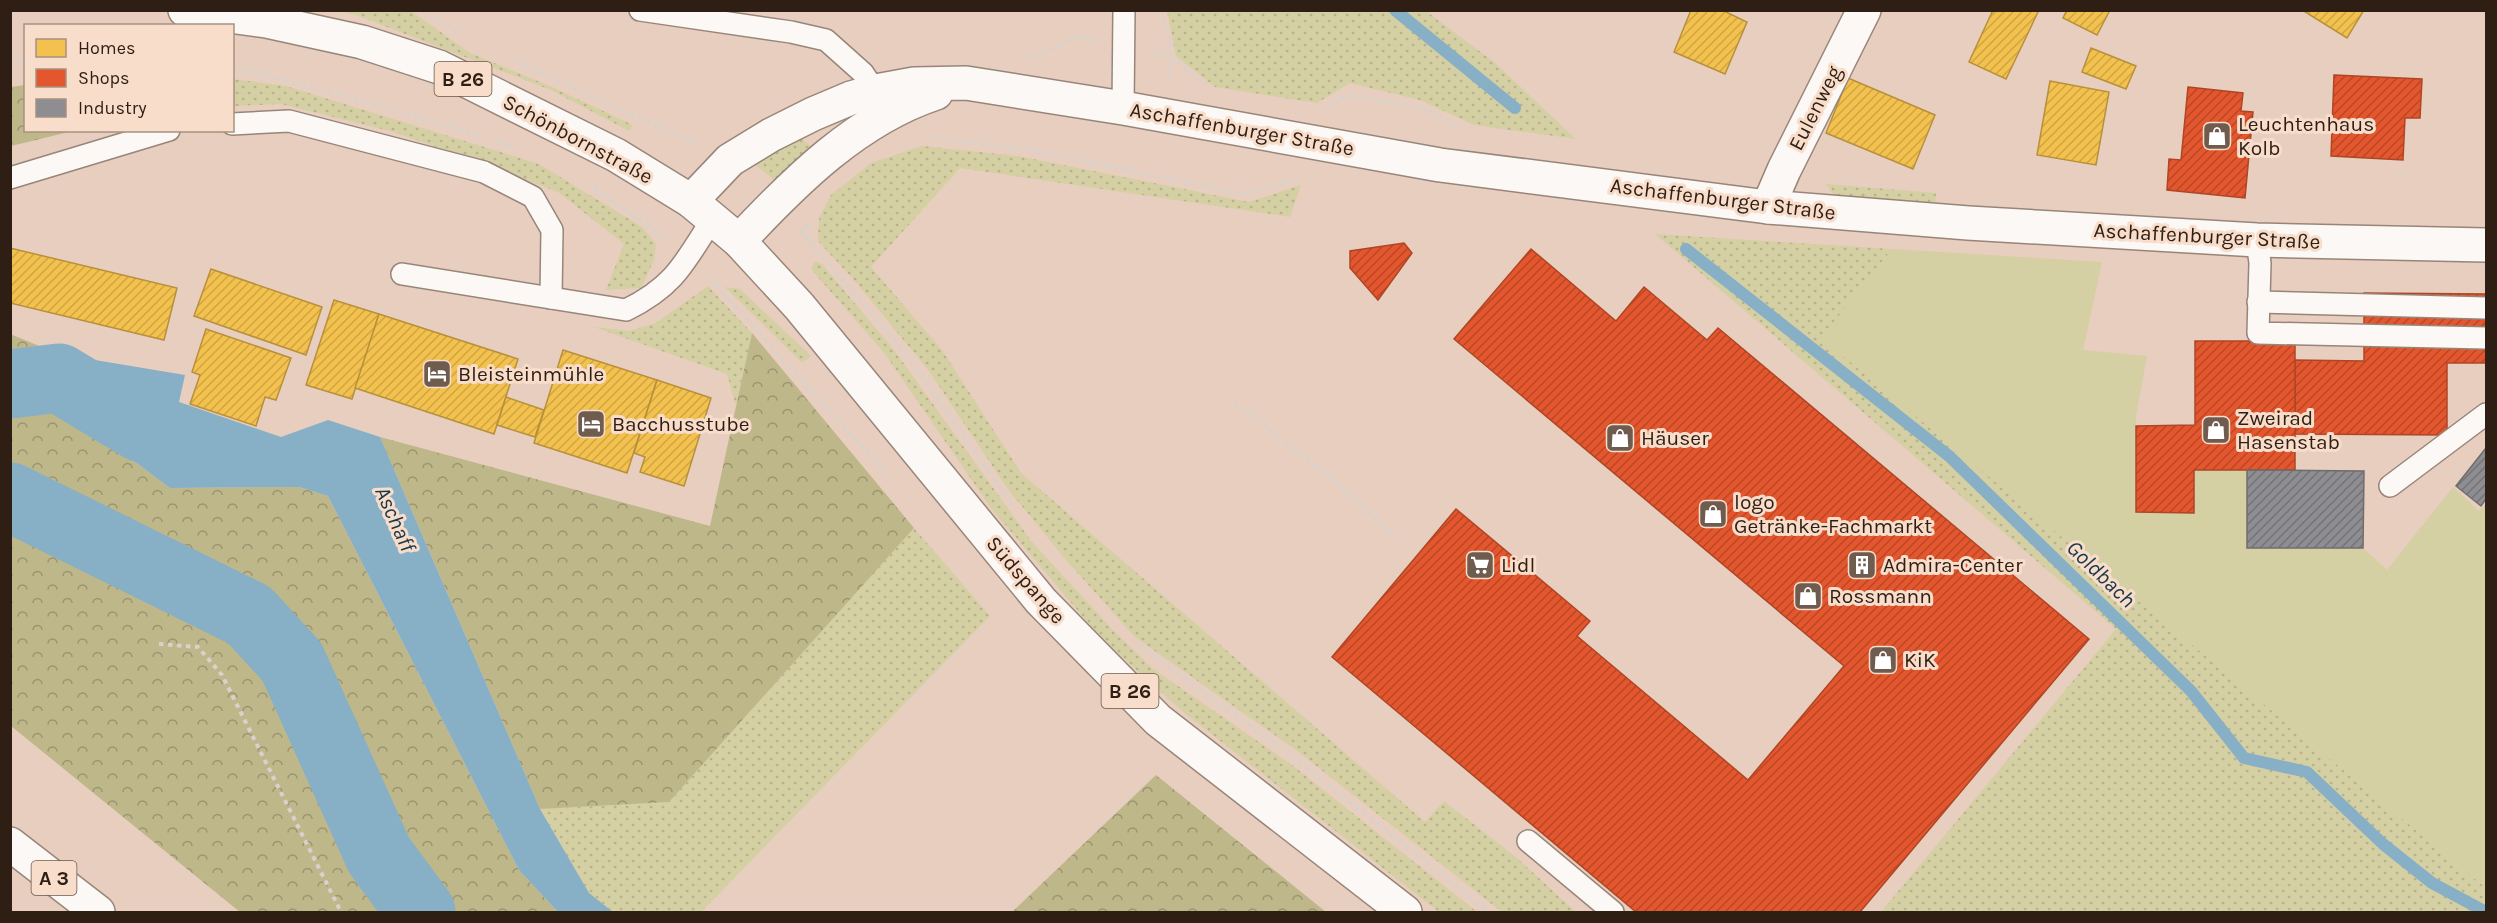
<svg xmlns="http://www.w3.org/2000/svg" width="2497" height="923" viewBox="0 0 2497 923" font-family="Karla,sans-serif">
  <defs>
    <pattern id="grass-dots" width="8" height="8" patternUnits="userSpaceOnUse" patternTransform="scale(1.5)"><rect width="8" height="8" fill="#d5cfa4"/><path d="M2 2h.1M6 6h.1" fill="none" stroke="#b7b18c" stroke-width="1.8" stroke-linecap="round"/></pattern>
    <pattern id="forest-crowns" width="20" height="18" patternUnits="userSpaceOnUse" patternTransform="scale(1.5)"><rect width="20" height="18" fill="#beb78a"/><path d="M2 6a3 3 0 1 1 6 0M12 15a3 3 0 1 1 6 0" fill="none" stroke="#9b9470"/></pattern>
    <pattern id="homes-hatch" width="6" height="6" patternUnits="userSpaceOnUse" patternTransform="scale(1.5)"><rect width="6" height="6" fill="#f2c14e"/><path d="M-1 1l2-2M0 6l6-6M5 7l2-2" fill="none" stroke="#d0a543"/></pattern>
    <pattern id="shops-hatch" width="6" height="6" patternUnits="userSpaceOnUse" patternTransform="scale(1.5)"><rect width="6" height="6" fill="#e4572e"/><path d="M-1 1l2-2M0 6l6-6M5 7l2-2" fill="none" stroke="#b94726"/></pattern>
    <pattern id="industry-hatch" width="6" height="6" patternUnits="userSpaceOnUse" patternTransform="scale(1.5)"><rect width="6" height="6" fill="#8d8d92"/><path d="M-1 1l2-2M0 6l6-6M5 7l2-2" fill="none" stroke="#747376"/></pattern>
  </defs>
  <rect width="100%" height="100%" fill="#e8cebe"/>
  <g fill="url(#grass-dots)">
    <polygon points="337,11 411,11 470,53 552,87 633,125 629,131 551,90 356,15"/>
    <polygon points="1167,11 1426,11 1494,62 1576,139 1474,125 1420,100 1350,83 1317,103 1215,87 1176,56"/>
    <polygon points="232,79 286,86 539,164 642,227 656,244 654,260 641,288 606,290 624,244 558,192 486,164 390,131 281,104 233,106"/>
    <polygon points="801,138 811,146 810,158 782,186 754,164 793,140"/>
    <polygon points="922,146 1018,156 1249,202 1301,185 1290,217 960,168 871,267 942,350 1021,473 1425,822 1444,801 1517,858 1576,912 1502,912 1296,750 1135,637 1067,561 1007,488 929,371 854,280 818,241 819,218 831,195 871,163"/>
    <polygon points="1826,184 1936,193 1935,207 1836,198"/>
    <polygon points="1655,234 1892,249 1822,338 2486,888 2486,912 1881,912 2116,629"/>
    <polygon points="815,261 822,264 894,350 1032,542 1112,629 1152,668 1292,765 1477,912 1439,912 1182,711 1100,637 991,508 885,354 811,269"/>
    <polygon points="708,286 752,333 736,406 727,374 594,327 629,331 656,323"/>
    <polygon points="725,287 740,289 811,356 802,363"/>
    <polygon points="914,528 990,616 701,912 613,912 589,893 540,809 669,802"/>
  </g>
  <g fill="url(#forest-crowns)">
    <polygon points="25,85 26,130 73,131 11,146 11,87"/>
    <polygon points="752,333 914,528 669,802 540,809 380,437 710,526"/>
    <polygon points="10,334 59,354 63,403 114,446 170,488 299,487 328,496 519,870 558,912 240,912 11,726"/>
    <polygon points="1156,775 1326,912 1012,912"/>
  </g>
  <polygon fill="#d5cfa4" points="1892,249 2102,262 2083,350 2147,356 2136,416 2136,512 2194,513 2194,470 2247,470 2248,548 2363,548 2387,570 2453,487 2479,511 2486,503 2486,888 1821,338"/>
  <polygon fill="#87afc6" points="59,354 185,375 179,402 281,437 328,420 380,437 540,809 589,893 613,912 558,912 519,870 328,496 299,487 170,488 114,446 63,403"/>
  <g fill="url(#homes-hatch)" stroke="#b8903c" stroke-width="1.5">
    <polygon points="1691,10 1722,10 1747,22 1725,74 1674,52"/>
    <polygon points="1993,10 2039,10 2006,79 1969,62"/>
    <polygon points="2067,10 2110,10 2097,35 2063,18"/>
    <polygon points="2302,10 2364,10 2347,38"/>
    <polygon points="2091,48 2136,66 2126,89 2082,72"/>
    <polygon points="1848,78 1935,115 1913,169 1826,133"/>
    <polygon points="2050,81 2109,92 2096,165 2037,155"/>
    <polygon points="10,248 177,288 164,340 10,303"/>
    <polygon points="211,269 322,307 306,355 194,316"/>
    <polygon points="334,300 379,314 352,399 306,385"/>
    <polygon points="379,314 518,359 494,434 355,388"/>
    <polygon points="206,329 291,358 276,400 265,397 256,426 190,404 200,375 192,372"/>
    <polygon points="563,350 657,380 627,473 534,443"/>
    <polygon points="657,380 711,398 684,486 640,472 645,457 634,453"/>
    <polygon points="506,397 544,410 535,437 497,425"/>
  </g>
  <g fill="url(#shops-hatch)" stroke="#ae4626" stroke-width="1.5">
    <polygon points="2334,75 2422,79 2420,118 2405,118 2403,160 2331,156"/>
    <polygon points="2188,87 2243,93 2241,111 2253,112 2245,198 2167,190 2169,159 2181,160"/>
    <polygon points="1404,243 1412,253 1378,300 1350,268 1350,251"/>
    <polygon points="1531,249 1616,321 1644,287 1707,340 1718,328 2089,639 1860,912 1636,912 1332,657 1456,509 1590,621 1577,636 1748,780 1844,666 1454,339"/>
    <polygon points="2364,293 2486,294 2486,363 2447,363 2447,435 2295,434 2295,360 2364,361"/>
    <polygon points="2195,341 2295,341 2295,470 2194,470 2194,513 2136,512 2136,426 2195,425"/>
  </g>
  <g fill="url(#industry-hatch)" stroke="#716c6c" stroke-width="1.5">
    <polygon points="2486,448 2486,499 2481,506 2456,486"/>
    <polygon points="2247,470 2364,471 2363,548 2247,548"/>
  </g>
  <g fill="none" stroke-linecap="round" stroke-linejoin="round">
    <g stroke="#87afc6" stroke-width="12">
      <polyline points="1395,10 1515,108"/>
      <polyline points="1686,249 1949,456 2191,691 2244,758 2307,772 2383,844 2432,883 2486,912"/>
    </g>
    <g stroke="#87afc6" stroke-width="69">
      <polyline points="10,384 59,378 142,428"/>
      <polyline points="10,497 249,615 292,662 379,855 421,912"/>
    </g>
    <g stroke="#988579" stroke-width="24">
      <g id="service">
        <polyline points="640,10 791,32 826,40 863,73 881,100"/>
        <polyline points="1123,108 1124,10"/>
        <polyline points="232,124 289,121 484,172 533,197 552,230 551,298"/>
        <polyline points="10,178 169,130"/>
        <polyline points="2257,240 2260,263 2258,333 2486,338"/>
        <path d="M402 274 626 310C675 286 685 262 713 218"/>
        <polyline points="2258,302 2486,308"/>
        <polyline points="2390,486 2486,414"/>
        <polyline points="1528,841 1613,912"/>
      </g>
    </g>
    <g stroke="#988579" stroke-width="36">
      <g id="minor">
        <polyline points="691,201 730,160 771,135 813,114 851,98 876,91 914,84 966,83 1123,108 1440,165 1768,207 1968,223 2257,240 2486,245"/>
        <polyline points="1768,207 1784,170 1864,10"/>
        <path d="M739 241C795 181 857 119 936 93"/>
      </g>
    </g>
    <g stroke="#988579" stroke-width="36">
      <polyline id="primary" points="185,10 266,21 362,42 439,67 616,155 691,201 739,241 799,306 1041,601 1158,720 1405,912"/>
    </g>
    <g stroke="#988579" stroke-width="36">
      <g id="motorway">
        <polyline points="207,10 213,14"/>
        <polyline points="10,844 98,912"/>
      </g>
    </g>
    <g stroke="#d9d1cb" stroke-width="4" stroke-dasharray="4.5 4.5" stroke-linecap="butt">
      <polyline points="423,10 458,33"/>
      <polyline points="1161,10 1171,47 1170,79"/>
      <polyline points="1152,52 1171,56 1205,85"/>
      <polyline points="1032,57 1079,36 1095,39"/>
      <polyline points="515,61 697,144"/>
      <polyline points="10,64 26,62"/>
      <polyline points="232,66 399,111 479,136"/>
      <polyline points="1326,107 1348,95 1426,109 1462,129"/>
      <polyline points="927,137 1024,149 1245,194 1299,178"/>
      <polyline points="498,142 513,147"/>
      <polyline points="594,188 664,237"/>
      <polyline points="800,230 910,359 1012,504"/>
      <polyline points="806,238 807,224"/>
      <polyline points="710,278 886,473"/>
      <polyline points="1235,403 1325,473 1396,536"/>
      <polyline points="159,644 198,647 222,675 341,912"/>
      <polyline points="1139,645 1296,759 1489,912"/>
    </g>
    <use href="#service" stroke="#fcf8f5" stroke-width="21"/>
    <use href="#minor" stroke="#fcf8f5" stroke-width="33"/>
    <use href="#primary" stroke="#fcf8f5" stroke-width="33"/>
    <use href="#motorway" stroke="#fcf8f5" stroke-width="33"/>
  </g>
  <defs>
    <g id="shop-square" transform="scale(1.5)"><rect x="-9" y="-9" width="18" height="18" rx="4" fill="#705c4f" stroke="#f8ddcb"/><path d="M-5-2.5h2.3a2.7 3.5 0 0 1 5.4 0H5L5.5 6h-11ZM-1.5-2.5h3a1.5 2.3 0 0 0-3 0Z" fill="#fff"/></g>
    <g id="hotel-square" transform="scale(1.5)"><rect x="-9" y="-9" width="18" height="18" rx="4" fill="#705c4f" stroke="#f8ddcb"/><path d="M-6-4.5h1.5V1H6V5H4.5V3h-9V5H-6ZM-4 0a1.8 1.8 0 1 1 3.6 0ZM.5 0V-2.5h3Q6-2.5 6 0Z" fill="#fff"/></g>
    <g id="supermarket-square" transform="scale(1.5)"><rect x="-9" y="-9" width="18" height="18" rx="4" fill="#705c4f" stroke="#f8ddcb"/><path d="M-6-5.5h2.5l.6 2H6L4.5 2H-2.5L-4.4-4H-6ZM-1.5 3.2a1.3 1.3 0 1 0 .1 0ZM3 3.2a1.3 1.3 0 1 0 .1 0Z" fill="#fff"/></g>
    <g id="building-square" transform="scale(1.5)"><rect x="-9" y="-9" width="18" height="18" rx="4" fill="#705c4f" stroke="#f8ddcb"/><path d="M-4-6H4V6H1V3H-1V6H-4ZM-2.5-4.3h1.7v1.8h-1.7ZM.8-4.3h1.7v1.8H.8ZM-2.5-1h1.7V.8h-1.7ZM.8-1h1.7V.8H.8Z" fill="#fff"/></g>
  </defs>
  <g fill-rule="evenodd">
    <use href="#shop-square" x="2217" y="136"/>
    <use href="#hotel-square" x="437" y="374"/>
    <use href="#hotel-square" x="591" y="424"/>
    <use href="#shop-square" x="2216" y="430"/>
    <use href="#shop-square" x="1620" y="438"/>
    <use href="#shop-square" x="1713" y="514"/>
    <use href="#supermarket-square" x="1480" y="565"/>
    <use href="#building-square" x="1862" y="565"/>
    <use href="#shop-square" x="1808" y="596"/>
    <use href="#shop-square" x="1883" y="660"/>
  </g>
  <g text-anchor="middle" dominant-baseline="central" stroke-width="6" stroke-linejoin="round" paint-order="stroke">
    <g fill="#f8ddcb" stroke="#6b574a" stroke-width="1.5">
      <rect x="434.5" y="62" width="57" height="34" rx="4.5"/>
      <rect x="1101.5" y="674" width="57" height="34" rx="4.5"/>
      <rect x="31.5" y="861" width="45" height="34" rx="4.5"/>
    </g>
    <g font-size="20" font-weight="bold" fill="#2f1e13">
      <text x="463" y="79">B 26</text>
      <text x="1130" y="691">B 26</text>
      <text x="54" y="878">A 3</text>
    </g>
    <g font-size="21" fill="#2f1e13" stroke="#f8ddcb">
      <text transform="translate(1815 108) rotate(-63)">Eulenweg</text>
      <text transform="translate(1242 129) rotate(10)">Aschaffenburger Straße</text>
      <text transform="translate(578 139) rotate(28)">Schönbornstraße</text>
      <text transform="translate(1723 199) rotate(7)">Aschaffenburger Straße</text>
      <text transform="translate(2207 236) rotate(3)">Aschaffenburger Straße</text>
      <text transform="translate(1026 580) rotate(49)">Südspange</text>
    </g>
    <g font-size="21" fill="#2f1e13" stroke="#f8ddcb" text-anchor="start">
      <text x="2238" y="124">Leuchtenhaus<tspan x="2238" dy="24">Kolb</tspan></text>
      <text x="458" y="374">Bleisteinmühle</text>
      <text x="2237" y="418">Zweirad<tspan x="2237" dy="24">Hasenstab</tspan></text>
      <text x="612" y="424">Bacchusstube</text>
      <text x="1641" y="438">Häuser</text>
      <text x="1734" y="502">logo<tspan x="1734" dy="24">Getränke-Fachmarkt</tspan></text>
      <text x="1501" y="565">Lidl</text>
      <text x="1883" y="565">Admira-Center</text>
      <text x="1829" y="596">Rossmann</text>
      <text x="1904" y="660">KiK</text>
    </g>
    <g font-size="22" font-style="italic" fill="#183849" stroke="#f8ddcb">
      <text transform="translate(395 519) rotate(66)">Aschaff</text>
      <text transform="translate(2101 574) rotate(44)">Goldbach</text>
    </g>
  </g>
  <rect width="2497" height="923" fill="none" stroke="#2f1e13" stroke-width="24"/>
  <rect x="24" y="24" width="210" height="108" fill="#f8ddcb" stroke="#a89181" stroke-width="1.5"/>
  <rect x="36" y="39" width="30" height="18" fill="#f2c14e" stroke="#a89181" stroke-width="1.5"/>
  <text x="78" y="54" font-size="18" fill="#2f1e13">Homes</text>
  <rect x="36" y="69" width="30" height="18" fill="#e4572e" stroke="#a89181" stroke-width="1.5"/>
  <text x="78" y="84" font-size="18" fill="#2f1e13">Shops</text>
  <rect x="36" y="99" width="30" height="18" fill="#8d8d92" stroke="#a89181" stroke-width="1.5"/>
  <text x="78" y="114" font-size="18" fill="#2f1e13">Industry</text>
</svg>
